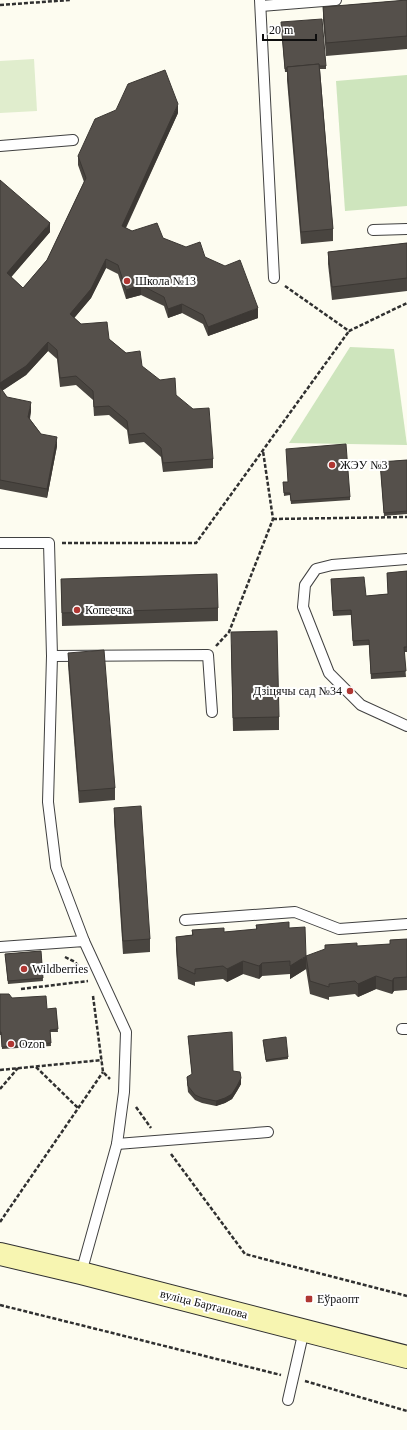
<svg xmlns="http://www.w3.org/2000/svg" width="407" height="1430" viewBox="0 0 407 1430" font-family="Georgia,serif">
  <rect width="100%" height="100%" fill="#fdfcf0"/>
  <g fill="#cee5bd">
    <polygon points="407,75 407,206 345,211 336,81"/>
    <polygon points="350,347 394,349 407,445 289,443"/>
  </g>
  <polygon fill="#e0edcd" points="34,59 37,111 0,113 0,61"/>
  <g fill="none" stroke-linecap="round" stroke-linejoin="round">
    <g stroke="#414141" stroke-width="12">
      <g id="lane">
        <polyline points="260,0 274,278"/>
        <polyline points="261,6 336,0"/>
        <polyline points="0,146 73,140"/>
        <polyline points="373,230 407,229"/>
        <polyline points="0,543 49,543 52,656 48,802 56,867 84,941"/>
        <polyline points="407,559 332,565 316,569 305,585 303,607 329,673 361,705 407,726"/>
        <polyline points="52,656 208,655 212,712"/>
        <polyline points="185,920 295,912 339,929 407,924"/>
        <polyline points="0,947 84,941 126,1032 124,1092 117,1144 81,1273"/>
        <polyline points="402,1029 407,1029"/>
        <polyline points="117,1144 268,1132"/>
        <polyline points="288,1400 304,1330"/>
      </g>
    </g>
    <g stroke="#303030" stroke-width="24">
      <polyline id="secondary" points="0,1254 81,1273 407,1357"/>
    </g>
    <g stroke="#303030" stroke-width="2.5" stroke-dasharray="4 2" stroke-linecap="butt">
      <polyline points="0,5 70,0"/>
      <polyline points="285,286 349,331 407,303"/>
      <polyline points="273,519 407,517"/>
      <polyline points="62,543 196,543 349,331"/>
      <polyline points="216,646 229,632 273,519 263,451"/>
      <polyline points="65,957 75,962 80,968"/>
      <polyline points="21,989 88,981"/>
      <polyline points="93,996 103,1072 110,1079"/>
      <polyline points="36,1067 78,1108"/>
      <polyline points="0,1070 102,1060"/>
      <polyline points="0,1089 18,1068"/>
      <polyline points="136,1107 151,1128"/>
      <polyline points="171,1154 245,1254 407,1296"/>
      <polyline points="0,1222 103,1072"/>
      <polyline points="0,1305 281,1375"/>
      <polyline points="305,1381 407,1411"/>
    </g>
    <use href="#lane" stroke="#fff" stroke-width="10"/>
    <use href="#secondary" stroke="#f7f5b1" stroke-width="22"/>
  </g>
  <g fill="#494540">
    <polygon points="407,0 407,49 326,56 323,20 323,7"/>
    <polygon points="281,25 326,66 326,69 320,69 333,229 333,241 301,244 287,80 287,72 285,72"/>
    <polygon points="178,113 126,228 132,231 163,238 205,257 258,318 208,336 203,324 182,313 168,318 164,306 141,295 126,299 118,274 106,268 91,298 74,318 81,324 109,339 176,395 213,459 213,468 163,472 161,457 144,442 129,444 127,430 109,415 94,416 93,400 76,385 60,387 57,359 48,351 26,375 2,391 7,397 31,411 30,419 41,434 57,446 47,498 0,489 0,180 50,232 11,277 23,288 47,260 84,182 78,165 78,156"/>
    <polygon points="407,243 407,291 332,300 328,264 328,252"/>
    <polygon points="407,460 407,514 384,516 380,462"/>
    <polygon points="283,482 350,497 350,500 291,504 290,495 284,496"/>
    <polygon points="407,571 407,652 404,652 406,677 371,679 369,645 353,646 351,615 333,616 331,579 366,596 388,594 387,573"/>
    <polygon points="61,579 218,608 218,621 62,626"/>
    <polygon points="231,644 279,717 279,730 233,731"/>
    <polygon points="68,653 115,788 115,800 79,803 68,665"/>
    <polygon points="114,808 150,939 150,952 123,954 114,821"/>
    <polygon points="256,925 289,928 306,969 290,979 290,974 262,976 259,979 243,974 227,982 223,979 195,982 195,986 178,979 176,949 176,937 192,935 192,930 224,932 256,930"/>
    <polygon points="407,939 407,990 394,991 392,994 376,989 358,997 355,994 329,997 329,1000 310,994 306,969 306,956 390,944 390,940"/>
    <polygon points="41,951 43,981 8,984 5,954"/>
    <polygon points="0,994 47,1009 56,1008 58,1032 50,1032 51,1046 2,1049 1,1035 0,1035"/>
    <polygon points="188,1036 233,1071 241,1084 237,1091 232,1099 225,1103 216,1106 202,1103 195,1100 188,1092 187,1082 187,1077 192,1075"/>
    <polygon points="263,1040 288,1057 288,1059 266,1062"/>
  </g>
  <g fill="#3c3834">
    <polygon points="178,104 178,113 122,235 122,226"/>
    <polygon points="50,223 50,232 7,282 7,273"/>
    <polygon points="106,259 106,268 91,298 70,323 70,314"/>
    <polygon points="141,285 141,295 126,299 126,290"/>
    <polygon points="182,304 182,313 168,318 168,309"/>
    <polygon points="258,308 258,318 208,336 208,327"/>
    <polygon points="48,342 48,351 26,375 0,392 0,383"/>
    <polygon points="31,402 31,411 28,426 28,417"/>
    <polygon points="57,437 57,446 47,498 47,489"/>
    <polygon points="306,956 306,969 290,979 290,966"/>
    <polygon points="243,961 243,974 227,982 227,969"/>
    <polygon points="262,963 262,976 259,979 259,966"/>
    <polygon points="376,976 376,989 358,997 358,984"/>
    <polygon points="394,978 394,991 392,994 392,981"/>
    <polygon points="241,1078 241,1084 237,1091 232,1099 225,1103 216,1106 216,1101"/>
  </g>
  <g fill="#55504b" stroke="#3c3834">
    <polygon points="407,0 407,36 326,43 323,7"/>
    <polygon points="322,19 326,66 319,66 319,64 287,67 287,69 285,69 281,22"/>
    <polygon points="319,64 333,229 301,232 287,67"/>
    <polygon points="165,70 178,104 122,226 132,231 157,223 163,238 186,247 200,242 205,257 225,266 240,260 258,308 208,327 203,315 182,304 168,309 164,297 141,285 126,290 118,265 106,259 91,289 70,314 81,324 107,322 109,339 126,353 140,351 142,366 160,380 175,378 176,395 193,409 209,408 213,459 163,463 161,448 144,433 129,435 127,421 109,406 94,407 93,391 76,376 60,378 57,350 48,342 26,366 0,383 0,180 50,223 7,273 23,288 47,260 86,178 78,156 95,119 116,110 128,84"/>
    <polygon points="407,243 407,278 332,287 328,252"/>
    <polygon points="0,387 7,397 31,402 28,417 41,434 57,437 47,489 0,480"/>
    <polygon points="346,444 350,497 291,501 290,493 284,493 283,482 288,482 286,449"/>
    <polygon points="407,460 407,511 384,513 380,462"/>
    <polygon points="407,571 407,647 404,647 406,671 371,674 369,640 353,641 351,610 333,611 331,579 364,577 366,596 388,594 387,573"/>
    <polygon points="217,574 218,608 62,613 61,579"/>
    <polygon points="277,631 279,717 233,718 231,632"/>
    <polygon points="104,650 115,788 79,791 68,653"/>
    <polygon points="141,806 150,939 123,941 114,808"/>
    <polygon points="289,922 289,928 305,927 306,956 290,966 290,961 262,963 259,966 243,961 227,969 223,966 195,969 195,974 178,966 176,937 193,935 192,930 224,928 224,932 257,929 256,925"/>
    <polygon points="407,939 407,977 394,978 392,981 376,976 358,984 355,981 329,984 329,987 310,981 306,956 325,949 325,945 357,943 357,946 390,944 390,940"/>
    <polygon points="41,951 43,978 8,981 5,954"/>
    <polygon points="0,994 9,994 12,998 46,996 47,1009 56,1008 58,1029 50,1030 51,1043 2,1047 1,1032 0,1032"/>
    <polygon points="232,1032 233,1071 240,1072 241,1078 237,1086 232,1094 225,1098 216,1101 202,1098 195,1095 188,1086 187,1077 192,1074 188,1036"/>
    <polygon points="286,1037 288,1057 266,1060 263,1040"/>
  </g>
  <g fill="#b03733" stroke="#fff" stroke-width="1.5">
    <circle cx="127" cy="281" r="4"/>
    <circle cx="332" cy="465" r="4"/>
    <circle cx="77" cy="610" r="4"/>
    <circle cx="350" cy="691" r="4"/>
    <circle cx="24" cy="969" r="4"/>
    <circle cx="11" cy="1044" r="4"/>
    <rect x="305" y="1295" width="8" height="8" rx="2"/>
  </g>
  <g text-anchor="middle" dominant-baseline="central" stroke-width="4" stroke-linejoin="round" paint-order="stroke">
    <g font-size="12" fill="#0e0e0e" stroke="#fff" text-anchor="start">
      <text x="135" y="281">Школа №13</text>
      <text x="340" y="465">ЖЭУ №3</text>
      <text x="85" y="610">Копеечка</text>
      <text x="342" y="691" text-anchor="end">Дзіцячы сад №34</text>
      <text x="32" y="969">Wildberries</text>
      <text x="19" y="1044">Ozon</text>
      <text x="317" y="1299">Еўраопт</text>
    </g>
    <g font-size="12" fill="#0e0e0e" stroke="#fff">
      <text transform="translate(204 1304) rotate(14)">вуліца Барташова</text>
    </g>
  </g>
  <path d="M263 34v6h53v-6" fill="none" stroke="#0e0e0e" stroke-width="2"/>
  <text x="269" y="34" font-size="12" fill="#0e0e0e" stroke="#ffffff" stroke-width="3" paint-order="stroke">20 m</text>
</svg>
